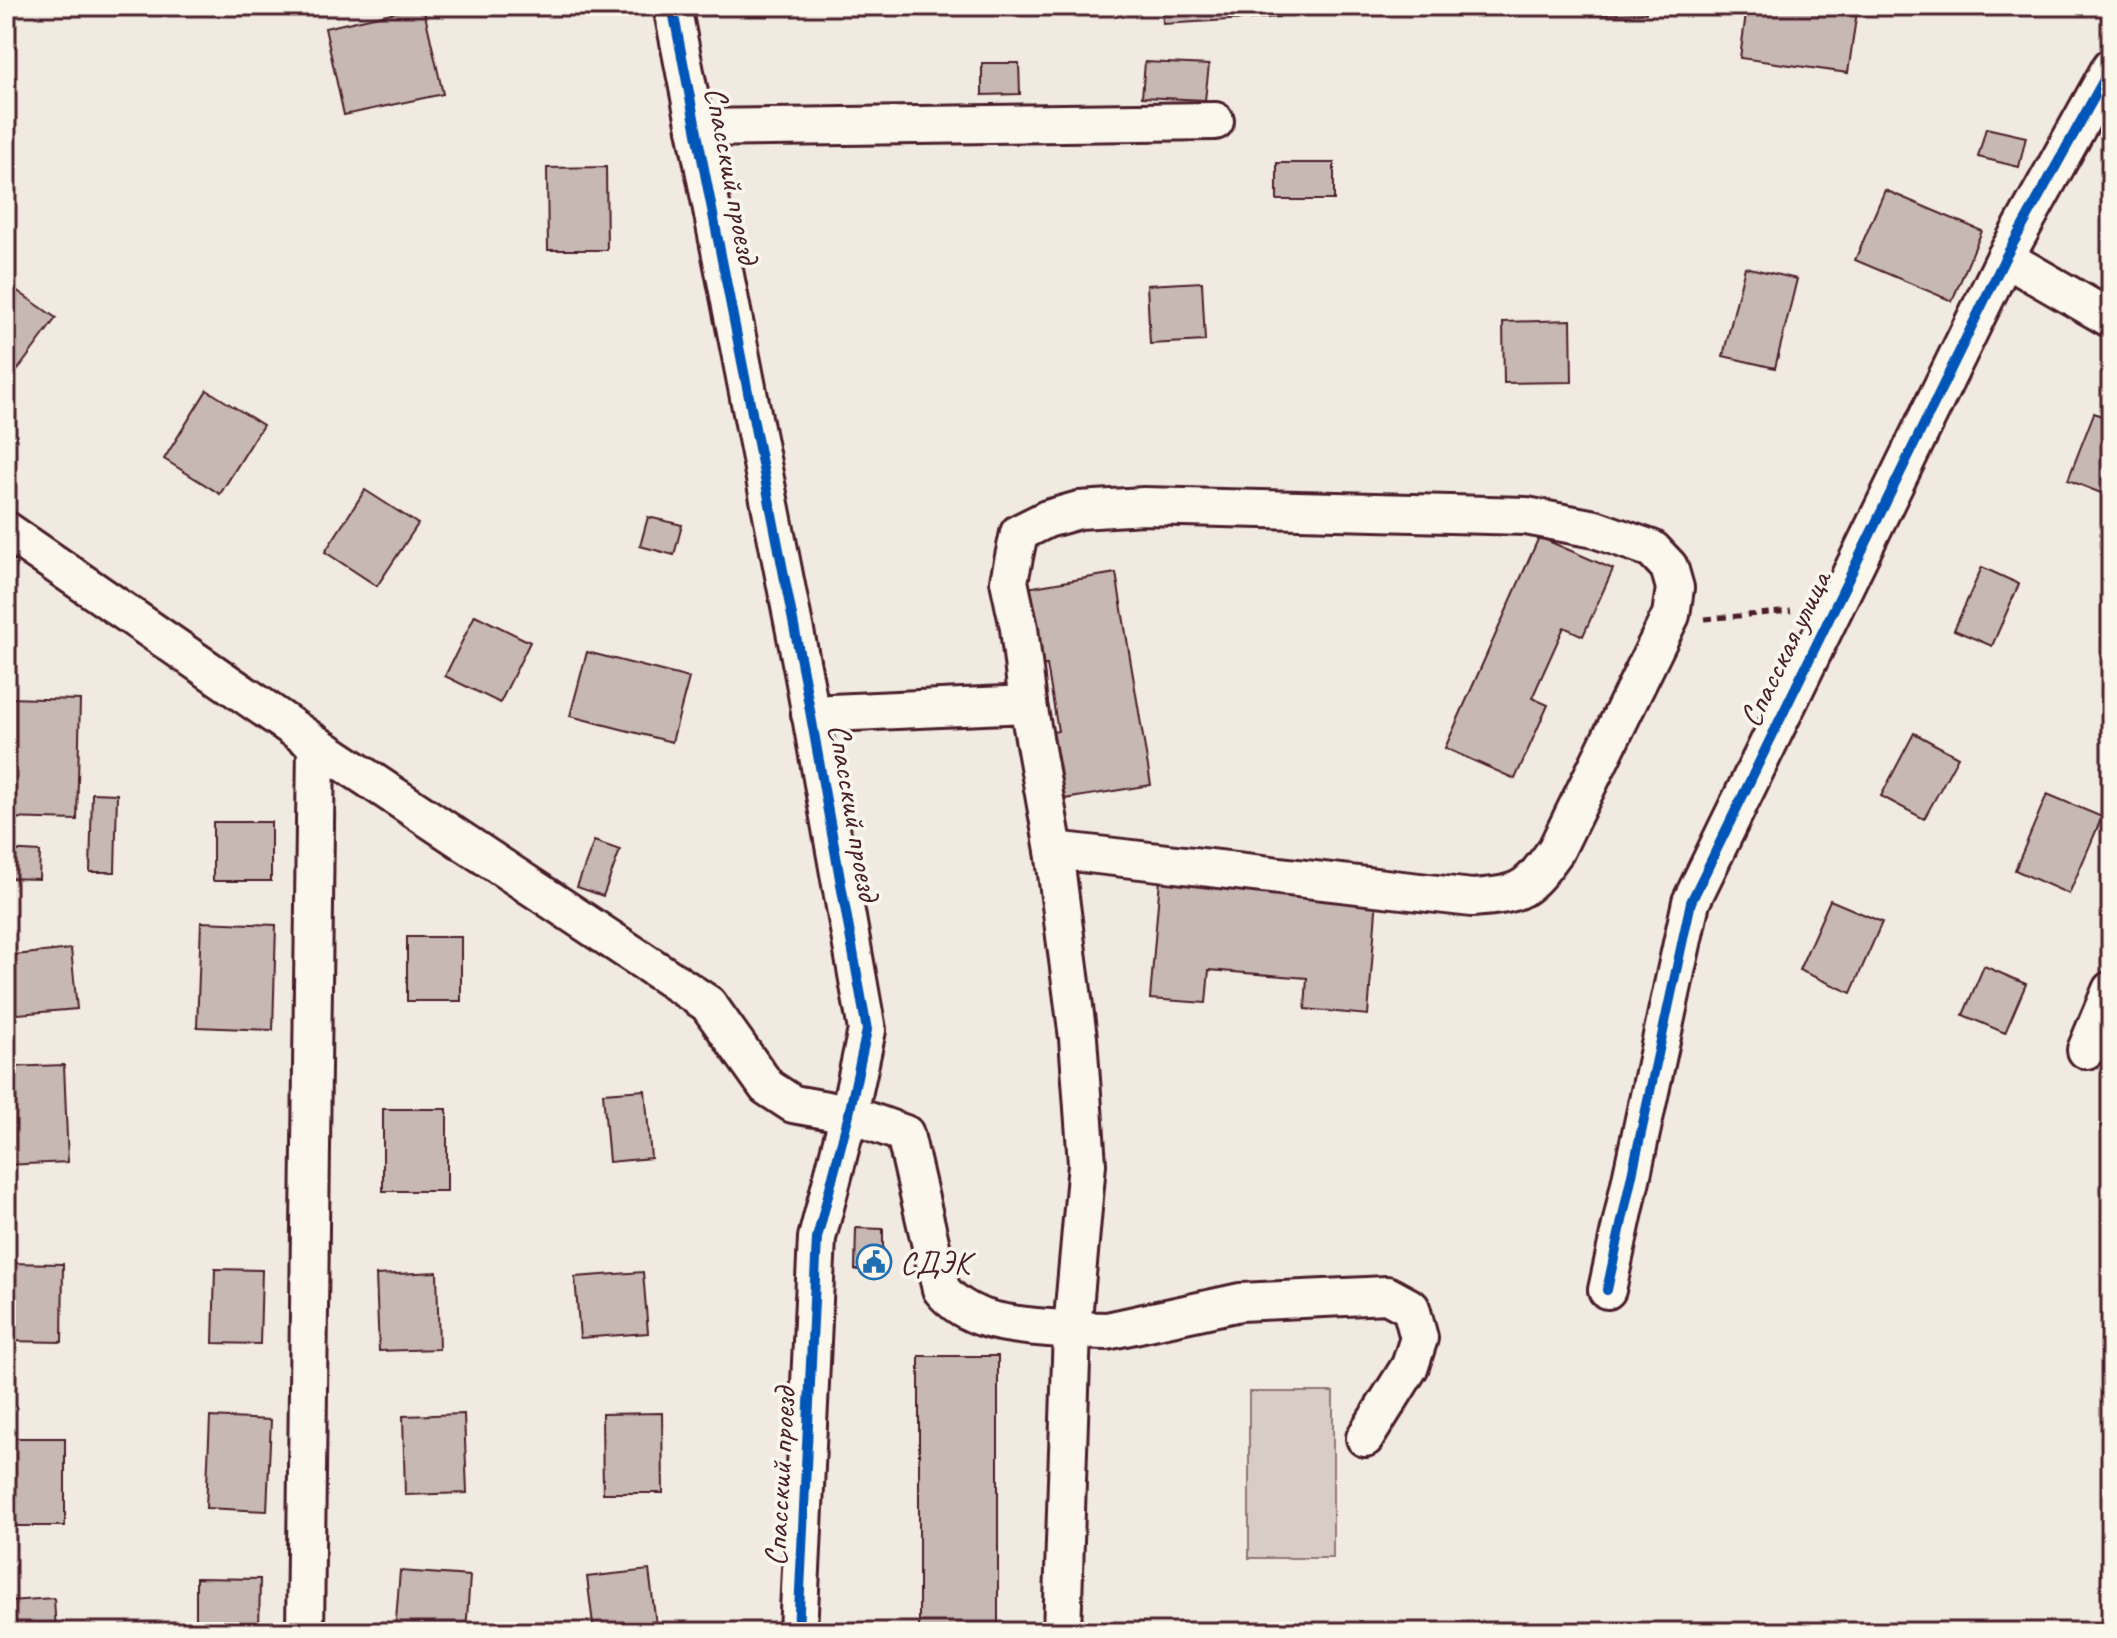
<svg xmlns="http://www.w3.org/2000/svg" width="2117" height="1638" viewBox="0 0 2117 1638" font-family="Caveat,sans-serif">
  <rect width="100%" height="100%" fill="#f0eae0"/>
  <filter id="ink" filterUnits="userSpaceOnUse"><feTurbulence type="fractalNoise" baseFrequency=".0125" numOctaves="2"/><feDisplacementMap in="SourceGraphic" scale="16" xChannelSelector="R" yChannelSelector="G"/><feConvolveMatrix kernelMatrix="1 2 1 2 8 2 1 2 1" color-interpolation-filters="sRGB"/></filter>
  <g filter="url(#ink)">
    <rect fill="#d8ccc6" stroke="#917678" stroke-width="2" x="1249" y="1392" width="84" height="166"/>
    <g fill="#c8b8b3" stroke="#4a1f2b" stroke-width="2">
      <polygon points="224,6 310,6 310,10 225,13"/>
      <polygon points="423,6 443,94 344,115 325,28"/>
      <polygon points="1162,6 1278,6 1279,17 1163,24"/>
      <polygon points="1596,6 1645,6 1646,13 1597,15"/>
      <polygon points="1747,6 1824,6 1857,11 1848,73 1740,58"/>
      <polygon points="1145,62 1209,65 1205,100 1142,97"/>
      <polygon points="982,63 1019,63 1020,94 982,95"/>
      <polygon points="1986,128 2026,137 2019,167 1978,157"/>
      <rect x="1277" y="163" width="57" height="37"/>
      <polygon points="606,167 607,250 548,250 547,168"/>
      <polygon points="1885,190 1982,231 1952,301 1855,260"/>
      <polygon points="1745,267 1797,279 1775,368 1723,356"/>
      <polygon points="1202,282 1205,341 1150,344 1147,285"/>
      <polygon points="6,283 56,318 14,375 6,370"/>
      <polygon points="1571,320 1572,382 1504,383 1503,322"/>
      <polygon points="207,390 263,425 220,494 164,459"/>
      <polygon points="2094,413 2111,420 2111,497 2068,480"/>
      <polygon points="365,490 418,524 377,586 325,552"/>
      <polygon points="648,517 682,525 674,555 640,546"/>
      <polygon points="1539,537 1613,569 1583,636 1564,627 1532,698 1548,705 1515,779 1445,748"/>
      <polygon points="1982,567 2019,584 1992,646 1954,630"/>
      <polygon points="1116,573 1151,785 1058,800 1047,733 1058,731 1047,665 1033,667 1021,589"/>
      <polygon points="475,615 530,642 500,703 445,676"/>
      <polygon points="587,652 689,678 672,742 570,716"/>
      <polygon points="6,698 80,700 77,820 6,818"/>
      <polygon points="1914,733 1958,757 1924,819 1881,796"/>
      <polygon points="92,793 117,794 115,872 90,872"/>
      <polygon points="2047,794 2102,817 2069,894 2015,870"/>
      <rect x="213" y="822" width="58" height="59"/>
      <polygon points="594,841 620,850 603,896 577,887"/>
      <polygon points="6,850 40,852 39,879 6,878"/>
      <polygon points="1160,879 1377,897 1368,1015 1305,1009 1307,978 1209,970 1206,1003 1150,999"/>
      <polygon points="1830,900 1882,922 1851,993 1799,970"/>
      <polygon points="201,922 276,925 273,1030 197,1027"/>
      <rect x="407" y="937" width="54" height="64"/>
      <polygon points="71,949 77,1009 6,1015 6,956"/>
      <polygon points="1984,966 2026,984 2005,1033 1963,1015"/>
      <polygon points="64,1065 68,1162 6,1165 6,1067"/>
      <polygon points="645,1090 651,1158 609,1162 603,1093"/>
      <rect x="383" y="1109" width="64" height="82"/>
      <polygon points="856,1228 883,1229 883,1270 855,1270"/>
      <polygon points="6,1263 63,1264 62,1342 6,1341"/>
      <polygon points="215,1269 262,1270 260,1344 213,1343"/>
      <polygon points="437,1272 439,1349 379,1351 376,1275"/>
      <polygon points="643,1272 648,1333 580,1338 575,1277"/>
      <rect x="919" y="1356" width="79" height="276"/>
      <polygon points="662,1413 663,1493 603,1493 602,1414"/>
      <polygon points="464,1414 467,1493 405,1495 403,1416"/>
      <polygon points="210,1417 271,1420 267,1511 206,1508"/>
      <rect x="8" y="1438" width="57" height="88"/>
      <polygon points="649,1570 657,1632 594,1632 587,1577"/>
      <polygon points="400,1571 470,1576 466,1632 395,1632"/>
      <polygon points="196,1578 260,1579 259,1632 196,1632"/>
      <polygon points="54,1598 56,1632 10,1632 8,1601"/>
    </g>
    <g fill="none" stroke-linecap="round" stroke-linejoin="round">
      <g stroke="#4a1f2b" stroke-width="42">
        <g id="minor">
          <polyline points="672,6 804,677 867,1030 849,1114 817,1238 798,1632"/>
          <polyline points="696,128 1215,121"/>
          <polyline points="2005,258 2111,319"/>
          <path d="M6 530 316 744 708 1004 767 1087 793 1104 849 1114 905 1134 941 1289C972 1328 1026 1325 1072 1330L1062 1632"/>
          <path d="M1028 704 1019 628 1009 581 1019 533 1047 519 1079 510 1144 506 1526 516 1595 529 1652 549 1669 567 1675 588 1671 615 1556 850C1526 891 1523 894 1472 898L1054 850"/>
          <polyline points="810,714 1028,704 1054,850 1078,1038 1087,1164 1072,1330 1107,1331 1240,1302 1387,1295 1411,1308 1419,1338 1410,1366 1365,1438"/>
          <polyline points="2086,1050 2111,990"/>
          <polyline points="1607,1290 1691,902 2005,258 2111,67"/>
          <polyline points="305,1632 316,744"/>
        </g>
      </g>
      <polyline stroke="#4a1f2b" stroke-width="5" stroke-dasharray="8 6" stroke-linecap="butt" points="1705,619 1791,611"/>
      <use href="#minor" stroke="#fbf7ec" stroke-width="36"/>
      <g stroke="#fbf7ec" stroke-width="15">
        <g id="cycleway">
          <polyline points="672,6 804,677 867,1030 849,1114 817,1238 798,1632"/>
          <polyline points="1607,1290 1691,902 2005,258 2111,67"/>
        </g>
      </g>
      <use href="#cycleway" stroke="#0057b8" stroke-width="10"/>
    </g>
  </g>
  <defs>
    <g id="civic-ring" transform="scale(1.8)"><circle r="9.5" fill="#fbf7ec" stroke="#1f6fb2" stroke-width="1.5"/><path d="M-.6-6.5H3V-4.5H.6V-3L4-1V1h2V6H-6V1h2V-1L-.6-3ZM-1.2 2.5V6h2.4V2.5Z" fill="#1f6fb2"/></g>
  </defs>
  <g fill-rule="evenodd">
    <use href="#civic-ring" x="874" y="1262"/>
  </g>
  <g text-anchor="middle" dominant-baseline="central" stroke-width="7" stroke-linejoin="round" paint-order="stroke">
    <g font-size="32" fill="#4a1f2b" stroke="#fbf7ec">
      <text transform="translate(732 175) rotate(79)">Спасский проезд</text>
      <text transform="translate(1785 649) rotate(-64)">Спасская улица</text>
      <text transform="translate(854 812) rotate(80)">Спасский проезд</text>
      <text transform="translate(780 1477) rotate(-87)">Спасский проезд</text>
    </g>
    <g font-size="32" fill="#4a1f2b" stroke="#fbf7ec" text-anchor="start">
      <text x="900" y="1262">СДЭК</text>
    </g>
  </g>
  <rect width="2117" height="1638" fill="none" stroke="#fbf7ec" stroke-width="32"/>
  <rect x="16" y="16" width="2085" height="1606" fill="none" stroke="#4a1f2b" stroke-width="3" filter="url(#ink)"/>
</svg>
